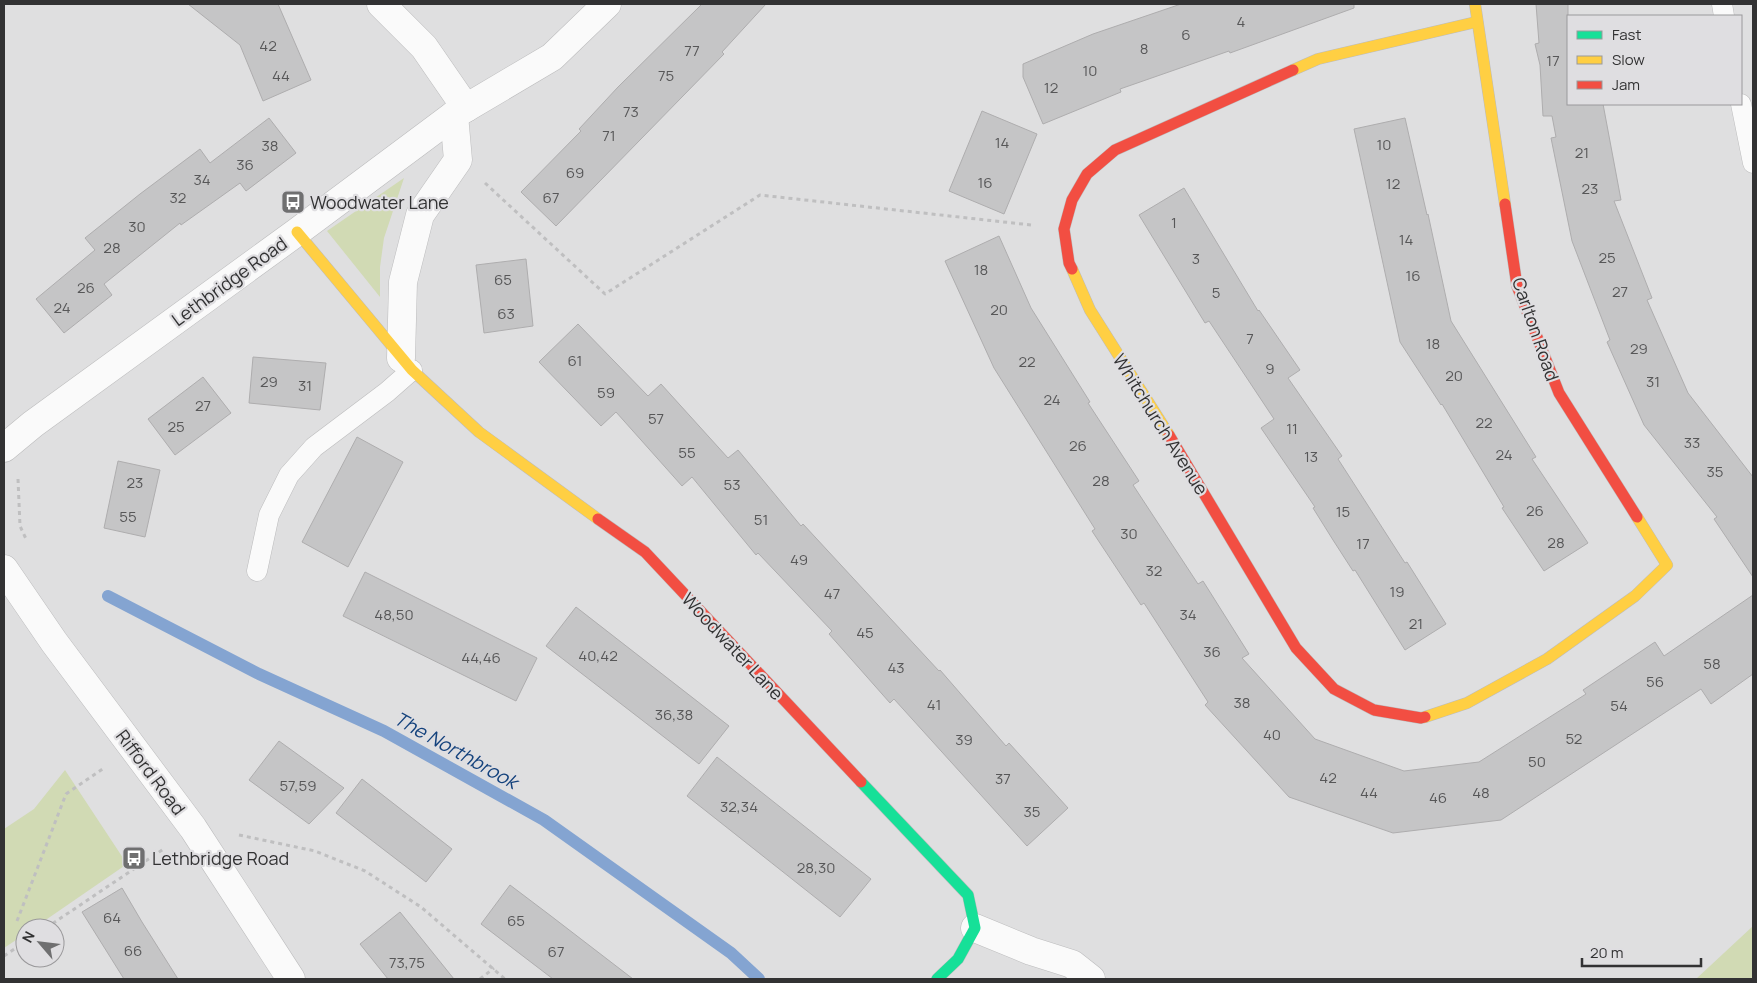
<svg xmlns="http://www.w3.org/2000/svg" width="1757" height="983" viewBox="0 0 1757 983" font-family="Manrope,sans-serif">
  <rect width="100%" height="100%" fill="#dfdfe0"/>
  <g fill="#d1dab4">
    <polygon points="404,178 384,238 380,267 380,297 327,231"/>
    <polygon points="65,770 127,864 34,928 25,928 25,934 4,948 4,829 34,809"/>
    <polygon points="1753,926 1753,979 1696,979"/>
  </g>
  <g fill="none" stroke-linecap="round" stroke-linejoin="round">
    <polyline stroke="#84a4d1" stroke-width="12" points="108,596 259,674 384,731 544,820 731,953 759,979"/>
  </g>
  <g fill="#c5c5c6" stroke="#aeadae">
    <polygon points="188,4 278,4 311,80 263,101 240,45"/>
    <polygon points="702,4 766,4 722,52 724,54 556,226 521,192 581,131 579,129 618,87"/>
    <polygon points="1181,4 1354,4 1354,8 1230,53 1229,51 1120,89 1121,92 1043,124 1023,77 1023,64 1093,34"/>
    <polygon points="1536,4 1568,4 1568,104 1603,104 1621,200 1614,201 1652,298 1647,300 1688,393 1753,477 1753,577 1714,519 1717,517 1644,425 1607,342 1610,340 1572,241 1551,138 1556,137 1552,116 1543,116 1540,65 1535,44 1539,43"/>
    <polygon points="982,111 1037,134 1004,214 949,191"/>
    <polygon points="269,118 296,153 246,191 240,183 181,225 180,223 104,284 112,295 64,333 36,299 95,250 85,238 140,194 200,149 210,163"/>
    <polygon points="1405,118 1427,215 1428,214 1451,321 1536,457 1532,459 1588,543 1544,571 1502,508 1504,507 1442,404 1441,405 1400,342 1354,129"/>
    <polygon points="1184,188 1258,311 1259,310 1300,370 1288,378 1342,456 1338,459 1405,563 1407,562 1446,624 1405,650 1355,570 1353,571 1333,540 1313,508 1315,507 1261,428 1274,419 1209,321 1205,323 1139,215"/>
    <polygon points="999,236 1031,308 1090,402 1088,403 1139,481 1133,485 1198,584 1203,581 1249,654 1242,658 1315,739 1404,771 1479,762 1586,694 1583,690 1655,642 1664,656 1753,595 1753,674 1711,704 1701,689 1501,820 1393,833 1289,797 1205,705 1208,702 1144,603 1141,605 1092,531 1095,529 994,368 945,261"/>
    <polygon points="526,259 533,326 484,333 476,265"/>
    <polygon points="578,324 648,396 661,384 728,458 738,450 801,526 803,524 939,671 940,670 1006,746 1009,743 1068,808 1027,846 894,699 890,703 829,634 832,631 758,553 756,555 692,477 682,486 616,412 601,426 539,362"/>
    <polygon points="253,357 326,363 320,410 249,403"/>
    <polygon points="203,377 231,413 175,455 148,419"/>
    <polygon points="357,437 403,462 348,567 302,542"/>
    <polygon points="118,461 160,470 145,537 104,528"/>
    <polygon points="365,572 537,658 516,701 343,616"/>
    <polygon points="576,607 729,726 699,764 546,646"/>
    <polygon points="279,741 344,788 309,824 249,780"/>
    <polygon points="717,757 871,879 840,917 687,796"/>
    <polygon points="362,779 452,849 426,882 336,813"/>
    <polygon points="510,885 551,916 633,979 553,979 481,924"/>
    <polygon points="122,888 142,922 178,979 124,979 82,912"/>
    <polygon points="400,912 454,979 388,979 360,944"/>
  </g>
  <g fill="none" stroke-linecap="round" stroke-linejoin="round">
    <g stroke="#bcbcbd" stroke-width="21">
      <g id="lane">
        <polyline points="1722,4 1724,16"/>
        <polyline points="1741,104 1753,163"/>
        <polyline points="257,571 269,515 289,475 314,447 387,392 412,370"/>
      </g>
    </g>
    <g stroke="#bcbcbd" stroke-width="29">
      <g id="street">
        <polyline points="381,4 424,47 466,108"/>
        <polyline points="401,358 403,282 420,215 458,160 454,115"/>
        <polyline points="4,448 33,424 297,232 454,115 552,57 607,4"/>
        <polyline points="4,569 54,642 193,828 291,979"/>
        <polyline points="975,928 1031,951 1072,964 1091,979"/>
      </g>
    </g>
    <g stroke="#bcbcbd" stroke-width="12">
      <polyline id="fast" points="861,782 968,895 975,928 958,959 937,979"/>
    </g>
    <g stroke="#bcbcbd" stroke-width="12">
      <g id="slow">
        <polyline points="1475,4 1505,204"/>
        <polyline points="1293,70 1318,59 1476,22"/>
        <polyline points="297,232 412,370 479,432 598,519"/>
        <polyline points="1072,269 1090,310 1169,435"/>
        <polyline points="1425,717 1467,703 1547,659 1635,596 1667,565 1637,517"/>
      </g>
    </g>
    <g stroke="#bcbcbd" stroke-width="12">
      <g id="jam">
        <polyline points="1505,204 1517,286 1559,393 1637,517"/>
        <polyline points="1072,269 1069,263 1064,229 1072,200 1087,174 1115,150 1293,70"/>
        <polyline points="1169,435 1296,648 1334,689 1374,710 1421,718 1425,717"/>
        <polyline points="598,519 645,552 861,782"/>
      </g>
    </g>
    <g stroke="#bfbfc0" stroke-width="3" stroke-dasharray="4 4" stroke-linecap="butt">
      <polyline points="485,183 605,294 760,195 1031,225"/>
      <polyline points="18,479 20,526 27,541"/>
      <polyline points="239,835 315,851 365,871 421,907 505,979"/>
      <polyline points="17,921 66,794 104,768"/>
      <polyline points="46,928 165,848"/>
      <polyline points="4,956 25,942"/>
      <polyline points="480,979 494,968"/>
    </g>
    <use href="#lane" stroke="#fafafa" stroke-width="20"/>
    <use href="#street" stroke="#fafafa" stroke-width="28"/>
    <use href="#fast" stroke="#16e098" stroke-width="11"/>
    <use href="#slow" stroke="#ffcf43" stroke-width="11"/>
    <use href="#jam" stroke="#f24e42" stroke-width="11"/>
  </g>
  <defs>
    <g id="bus-square" transform="scale(1.25)"><rect x="-9" y="-9" width="18" height="18" rx="4" fill="#6f6f70" stroke="#dfdee1"/><path d="M-5-6H5V4H4V6H2V4H-2V6H-4V4H-5ZM-3.5-4V0h7V-4ZM-3.5 1.2v1.5H-2V1.2ZM2 1.2v1.5H3.5V1.2Z" fill="#fff"/></g>
  </defs>
  <g fill-rule="evenodd">
    <use href="#bus-square" x="293" y="202"/>
    <use href="#bus-square" x="134" y="858"/>
  </g>
  <g text-anchor="middle" dominant-baseline="central" stroke-width="4.5" stroke-linejoin="round" paint-order="stroke">
    <g font-size="15" fill="#575758">
      <text x="1241" y="21">4</text>
      <text x="1186" y="34">6</text>
      <text x="268" y="45">42</text>
      <text x="1144" y="48">8</text>
      <text x="692" y="50">77</text>
      <text x="1553" y="60">17</text>
      <text x="1090" y="70">10</text>
      <text x="281" y="75">44</text>
      <text x="666" y="75">75</text>
      <text x="1051" y="87">12</text>
      <text x="631" y="111">73</text>
      <text x="609" y="135">71</text>
      <text x="1002" y="142">14</text>
      <text x="1384" y="144">10</text>
      <text x="270" y="145">38</text>
      <text x="1582" y="152">21</text>
      <text x="245" y="164">36</text>
      <text x="575" y="172">69</text>
      <text x="202" y="179">34</text>
      <text x="985" y="182">16</text>
      <text x="1393" y="183">12</text>
      <text x="1590" y="188">23</text>
      <text x="178" y="197">32</text>
      <text x="551" y="197">67</text>
      <text x="1174" y="222">1</text>
      <text x="137" y="226">30</text>
      <text x="1406" y="239">14</text>
      <text x="112" y="247">28</text>
      <text x="1607" y="257">25</text>
      <text x="1196" y="258">3</text>
      <text x="981" y="269">18</text>
      <text x="1413" y="275">16</text>
      <text x="503" y="279">65</text>
      <text x="86" y="287">26</text>
      <text x="1620" y="291">27</text>
      <text x="1216" y="292">5</text>
      <text x="62" y="307">24</text>
      <text x="999" y="309">20</text>
      <text x="506" y="313">63</text>
      <text x="1250" y="338">7</text>
      <text x="1433" y="343">18</text>
      <text x="1639" y="348">29</text>
      <text x="575" y="360">61</text>
      <text x="1027" y="361">22</text>
      <text x="1270" y="368">9</text>
      <text x="1454" y="375">20</text>
      <text x="269" y="381">29</text>
      <text x="1653" y="381">31</text>
      <text x="305" y="385">31</text>
      <text x="606" y="392">59</text>
      <text x="1052" y="399">24</text>
      <text x="203" y="405">27</text>
      <text x="656" y="418">57</text>
      <text x="1484" y="422">22</text>
      <text x="176" y="426">25</text>
      <text x="1292" y="428">11</text>
      <text x="1692" y="442">33</text>
      <text x="1078" y="445">26</text>
      <text x="687" y="452">55</text>
      <text x="1504" y="454">24</text>
      <text x="1311" y="456">13</text>
      <text x="1715" y="471">35</text>
      <text x="1101" y="480">28</text>
      <text x="135" y="482">23</text>
      <text x="732" y="484">53</text>
      <text x="1535" y="510">26</text>
      <text x="1343" y="511">15</text>
      <text x="128" y="516">55</text>
      <text x="761" y="519">51</text>
      <text x="1129" y="533">30</text>
      <text x="1556" y="542">28</text>
      <text x="1363" y="543">17</text>
      <text x="799" y="559">49</text>
      <text x="1154" y="570">32</text>
      <text x="1397" y="591">19</text>
      <text x="832" y="593">47</text>
      <text x="394" y="614">48,50</text>
      <text x="1188" y="614">34</text>
      <text x="1416" y="623">21</text>
      <text x="865" y="632">45</text>
      <text x="1212" y="651">36</text>
      <text x="598" y="655">40,42</text>
      <text x="481" y="657">44,46</text>
      <text x="1712" y="663">58</text>
      <text x="896" y="667">43</text>
      <text x="1655" y="681">56</text>
      <text x="1242" y="702">38</text>
      <text x="934" y="704">41</text>
      <text x="1619" y="705">54</text>
      <text x="674" y="714">36,38</text>
      <text x="1272" y="734">40</text>
      <text x="1574" y="738">52</text>
      <text x="964" y="739">39</text>
      <text x="1537" y="761">50</text>
      <text x="1328" y="777">42</text>
      <text x="1003" y="778">37</text>
      <text x="298" y="785">57,59</text>
      <text x="1369" y="792">44</text>
      <text x="1481" y="792">48</text>
      <text x="1438" y="797">46</text>
      <text x="739" y="806">32,34</text>
      <text x="1032" y="811">35</text>
      <text x="816" y="867">28,30</text>
      <text x="112" y="917">64</text>
      <text x="516" y="920">65</text>
      <text x="133" y="950">66</text>
      <text x="556" y="951">67</text>
      <text x="407" y="962">73,75</text>
    </g>
    <g font-size="18" fill="#323233" stroke="#dfdee1" text-anchor="start">
      <text x="310" y="202">Woodwater Lane</text>
      <text x="152" y="858">Lethbridge Road</text>
    </g>
    <g font-size="18" fill="#323233" stroke="#dfdee1">
      <text transform="translate(229 281) rotate(-36)">Lethbridge Road</text>
      <text transform="translate(1536 329) rotate(71)">Carlton Road</text>
      <text transform="translate(1161 424) rotate(58)">Whitchurch Avenue</text>
      <text transform="translate(733 646) rotate(47)">Woodwater Lane</text>
      <text transform="translate(151 772) rotate(53)">Rifford Road</text>
    </g>
    <g font-size="19" font-style="italic" fill="#14427c" stroke="#dfdee1">
      <text transform="translate(456 750) rotate(29)">The Northbrook</text>
    </g>
  </g>
  <rect width="1757" height="983" fill="none" stroke="#323233" stroke-width="10"/>
  <rect x="1567" y="15" width="175" height="90" fill="#dfdee1" stroke="#9a999b"/>
  <rect x="1577" y="31" width="25" height="8" fill="#16e098" stroke="#9a999b"/>
  <text x="1612" y="40" font-size="15" fill="#323233">Fast</text>
  <rect x="1577" y="56" width="25" height="8" fill="#ffcf43" stroke="#9a999b"/>
  <text x="1612" y="65" font-size="15" fill="#323233">Slow</text>
  <rect x="1577" y="81" width="25" height="8" fill="#f24e42" stroke="#9a999b"/>
  <text x="1612" y="90" font-size="15" fill="#323233">Jam</text>
  <g transform="translate(40 943) rotate(298)"><circle r="24" fill="#dfdee1" stroke="#9a999b"/>
  <path d="M0-4L9 19L0 12L-9 19Z" fill="#6f6f70"/>
  <text y="-8" font-size="14" font-weight="bold" text-anchor="middle" fill="#323233">N</text>
  </g>
  <path d="M1582 958v8h119v-8" fill="none" stroke="#323233" stroke-width="2.5"/>
  <text x="1590" y="958" font-size="15" fill="#323233" stroke="#dfdee1" stroke-width="4" paint-order="stroke">20 m</text>
</svg>
